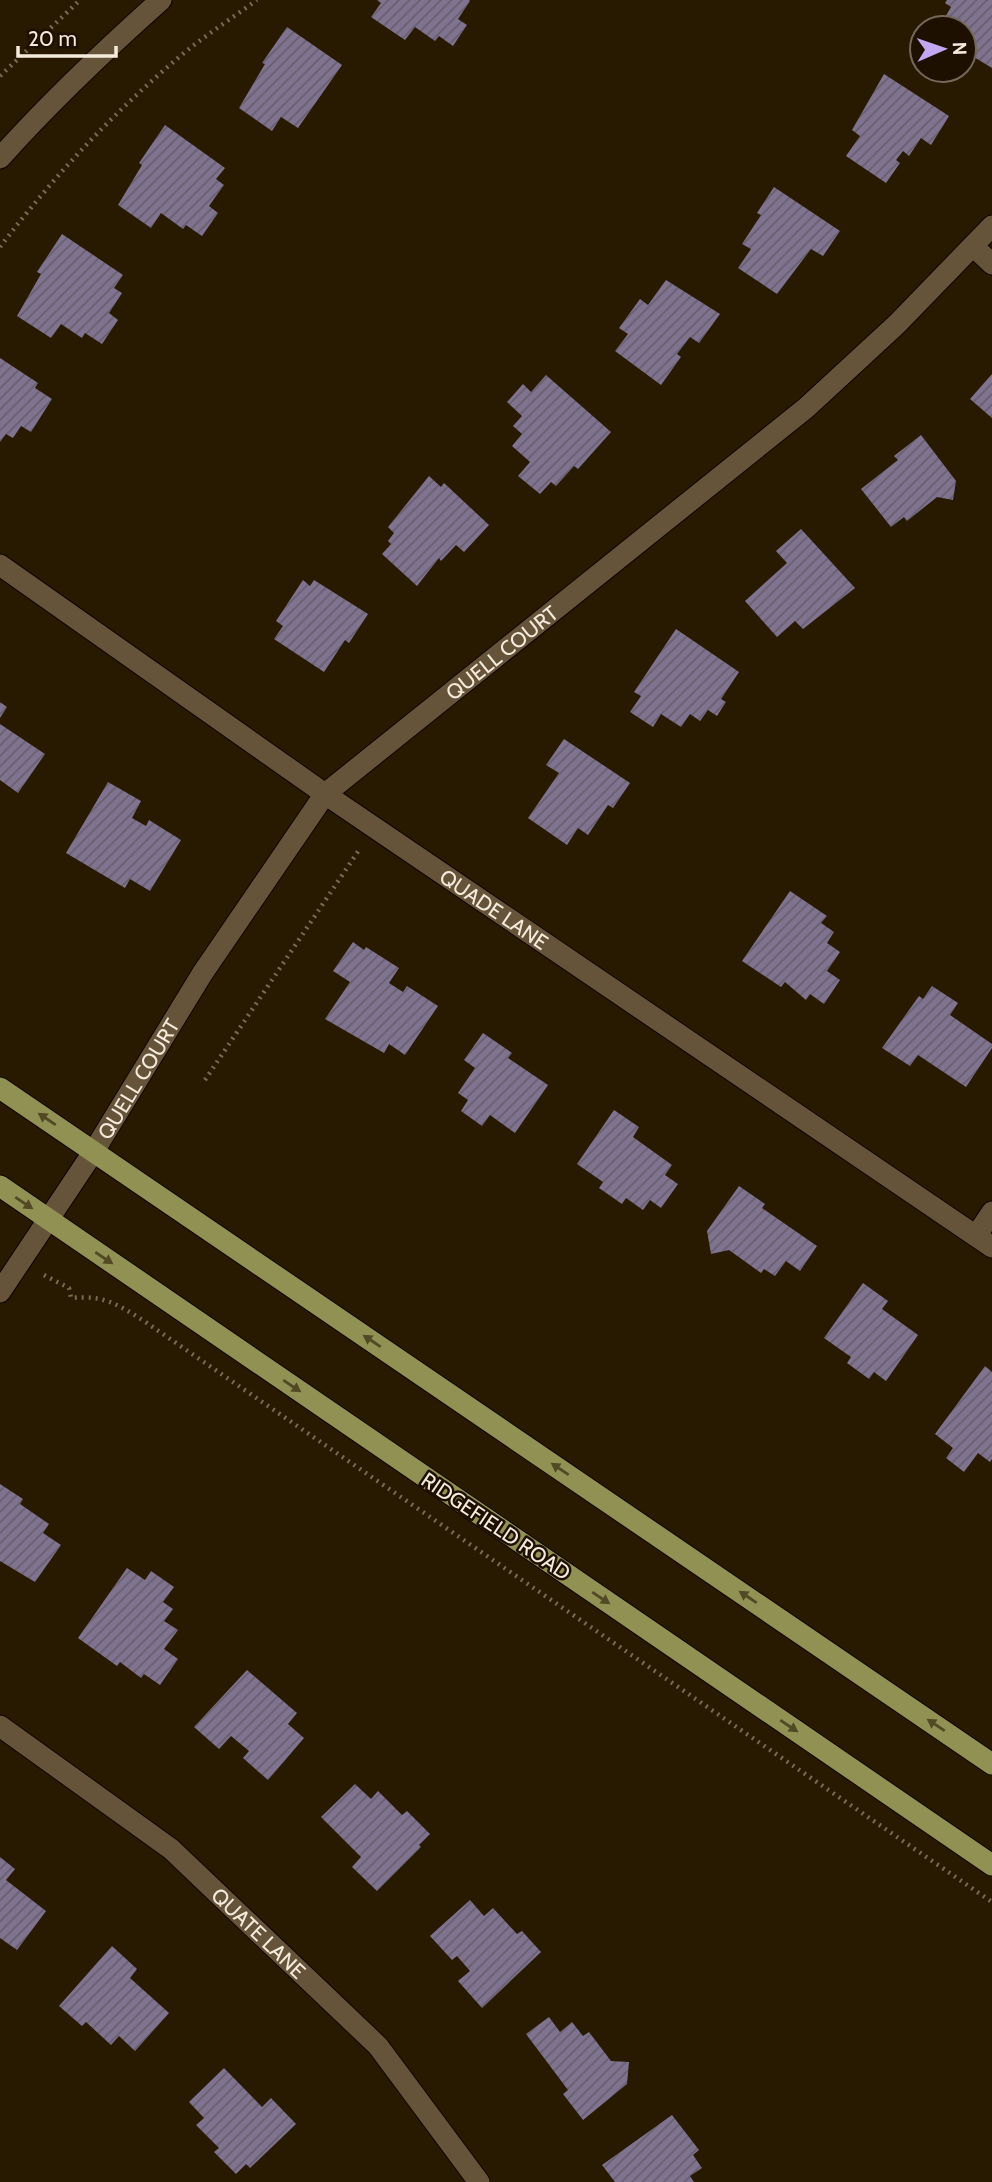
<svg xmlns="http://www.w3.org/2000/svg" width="992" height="2182" viewBox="0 0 992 2182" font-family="Cabin,sans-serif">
  <defs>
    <pattern id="building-hatch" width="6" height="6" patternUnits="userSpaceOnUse" patternTransform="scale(1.75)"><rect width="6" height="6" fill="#7f7390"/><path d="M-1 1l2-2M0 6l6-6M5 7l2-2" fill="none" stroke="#675f6d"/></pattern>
  </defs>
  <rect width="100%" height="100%" fill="#281901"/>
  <g fill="url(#building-hatch)">
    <polygon points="377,0 469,0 470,1 458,19 467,25 453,46 439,36 435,41 415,27 405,40 371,17 381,3"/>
    <polygon points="947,0 992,0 992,68 964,51 964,28 939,28 951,7 945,3"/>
    <polygon points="287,27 342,65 298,128 281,117 272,131 239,108 265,64 262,63"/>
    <polygon points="884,74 949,116 931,145 921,138 909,156 903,151 896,160 900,163 886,183 846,156 860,136 852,130"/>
    <polygon points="165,125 225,168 216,179 224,185 209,206 218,213 202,236 186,225 183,229 161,213 151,228 118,205 142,165 139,163"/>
    <polygon points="774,187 840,231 823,256 811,249 777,294 738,268 751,249 742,244 761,215 757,213"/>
    <polygon points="62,234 123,275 114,288 122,293 109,313 118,320 102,344 85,333 82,338 61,324 51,338 17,316 41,274 37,272"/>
    <polygon points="666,280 720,314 699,343 690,337 677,354 681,357 661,385 615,351 628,334 619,328 640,299 648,305"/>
    <polygon points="0,358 38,383 35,388 52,399 31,432 21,426 13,438 6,434 0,442"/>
    <polygon points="992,374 992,418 970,399"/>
    <polygon points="546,375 611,432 578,469 574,466 556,486 551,482 540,494 518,476 530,462 512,446 522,434 513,426 522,416 507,402 523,384 531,392"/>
    <polygon points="921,435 956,481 953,500 937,497 907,521 904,517 891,527 861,489 898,460 894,456"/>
    <polygon points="429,476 441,487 444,483 489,525 464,552 456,545 441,561 439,558 417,586 382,554 391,544 388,541 394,533 388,527"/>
    <polygon points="801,529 855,588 803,629 795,621 777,637 745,601 787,563 776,551"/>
    <polygon points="303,580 310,586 314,580 368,614 349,643 345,640 324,672 274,639 283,626 276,621"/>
    <polygon points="676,629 739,672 721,699 726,702 717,716 708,710 700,721 690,714 681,727 661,714 653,727 630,712 641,696 634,692"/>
    <polygon points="0,702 7,707 0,718"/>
    <polygon points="0,724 45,754 18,793 0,780"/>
    <polygon points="564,739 630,783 613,808 608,805 588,835 578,828 567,845 528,818 559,773 546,765"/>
    <polygon points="108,782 141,801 132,818 146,826 149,820 181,840 150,891 130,879 125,888 66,853"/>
    <polygon points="790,891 827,916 821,923 834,932 827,943 840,952 827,971 840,980 824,1004 810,994 806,1000 785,982 781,987 742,961"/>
    <polygon points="353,942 364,950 366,947 399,968 389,983 403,992 407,986 438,1006 405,1055 389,1044 384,1053 325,1019 350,982 333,971"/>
    <polygon points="932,986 958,1003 950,1015 992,1044 992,1048 966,1087 918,1055 910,1066 882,1048 919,996 923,999"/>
    <polygon points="483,1033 512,1053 508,1058 548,1085 515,1133 490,1115 482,1126 461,1111 468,1100 458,1093 475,1068 464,1060"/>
    <polygon points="614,1110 639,1127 633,1137 672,1165 665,1175 678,1184 661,1208 650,1200 643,1210 626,1198 622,1204 599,1188 603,1182 577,1164"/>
    <polygon points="739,1186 765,1204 762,1208 817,1246 800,1271 786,1261 775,1276 764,1269 761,1273 729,1250 711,1254 707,1231"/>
    <polygon points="863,1283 888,1301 882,1309 918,1335 886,1381 874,1372 869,1379 847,1363 851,1357 824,1338"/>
    <polygon points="985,1366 992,1372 992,1459 990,1462 978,1453 964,1472 946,1458 953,1448 935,1434"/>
    <polygon points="0,1484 23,1499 20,1504 49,1524 43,1533 61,1545 35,1582 0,1561"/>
    <polygon points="127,1568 145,1580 151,1571 174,1587 163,1602 173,1609 164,1621 178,1630 164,1649 178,1659 160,1685 144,1674 141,1678 120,1662 117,1666 78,1638"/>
    <polygon points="247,1670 297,1713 288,1724 304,1738 268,1780 243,1758 249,1751 231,1736 219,1749 194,1727"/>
    <polygon points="355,1784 371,1799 378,1791 402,1815 407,1811 430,1834 419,1845 421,1847 377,1891 352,1867 361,1857 321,1817"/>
    <polygon points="0,1857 15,1869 6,1880 46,1911 17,1950 0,1938"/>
    <polygon points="470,1900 484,1916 493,1908 517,1934 522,1931 541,1952 482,2008 458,1981 470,1971 457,1956 452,1960 430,1936"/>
    <polygon points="112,1946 137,1969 130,1978 169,2013 135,2051 119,2036 111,2045 86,2022 82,2026 59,2006"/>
    <polygon points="549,2017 560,2032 572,2022 583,2036 589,2032 611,2061 629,2062 627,2084 583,2120 563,2094 568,2090 526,2034"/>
    <polygon points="224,2068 262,2107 271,2098 296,2124 250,2168 246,2164 236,2174 214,2152 219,2148 196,2125 204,2118 189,2102"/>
    <polygon points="672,2115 699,2150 693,2155 702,2168 690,2176 694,2182 615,2182 602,2165"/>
  </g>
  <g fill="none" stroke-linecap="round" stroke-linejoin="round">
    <g stroke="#100400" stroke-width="23">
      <g id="minor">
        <path d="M0 158C50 102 105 50 161 0"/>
        <polyline points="973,246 992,264"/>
        <path id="s1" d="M0 565 325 794 992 1247"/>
        <polyline points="976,1236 992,1212"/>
        <path id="s2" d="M0 1292 94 1151 202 974 325 794 806 408 897 324 992 226"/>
        <path id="s3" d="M0 1726 171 1849 378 2046 479 2182"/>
      </g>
    </g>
    <g stroke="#100400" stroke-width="23">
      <g id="major">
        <polyline points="0,1088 992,1764"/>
        <polyline points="0,1186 992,1865"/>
      </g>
    </g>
    <g stroke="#776a56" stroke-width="4.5" stroke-dasharray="2 5" stroke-linecap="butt">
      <polyline points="0,76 80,0"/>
      <path d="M0 247C50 181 108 118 171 64 198 40 228 21 257 0"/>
      <polyline points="205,1080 359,850"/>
      <path d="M44 1275 69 1288 71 1298C104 1295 117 1304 144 1321L992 1902"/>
    </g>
    <use href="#minor" stroke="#655439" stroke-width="21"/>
    <use href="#major" stroke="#909153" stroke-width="21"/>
  </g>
  <defs><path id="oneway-solid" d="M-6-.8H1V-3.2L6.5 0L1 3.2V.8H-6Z" transform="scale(1.75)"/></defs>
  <g fill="#514a25">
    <use href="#oneway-solid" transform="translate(47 1119) rotate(-146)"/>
    <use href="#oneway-solid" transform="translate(24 1203) rotate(34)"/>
    <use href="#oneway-solid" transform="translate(104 1258) rotate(34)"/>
    <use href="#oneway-solid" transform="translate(372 1341) rotate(-146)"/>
    <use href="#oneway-solid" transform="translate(292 1386) rotate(34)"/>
    <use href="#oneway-solid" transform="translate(560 1469) rotate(-146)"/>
    <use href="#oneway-solid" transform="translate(748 1597) rotate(-146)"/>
    <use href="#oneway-solid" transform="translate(601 1598) rotate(34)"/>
    <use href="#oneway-solid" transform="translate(936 1725) rotate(-146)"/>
    <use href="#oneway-solid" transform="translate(789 1726) rotate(34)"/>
  </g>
  <g text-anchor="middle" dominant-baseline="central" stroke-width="5" stroke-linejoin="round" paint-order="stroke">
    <g font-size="21" fill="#f5ebdc" stroke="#1e1000">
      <text stroke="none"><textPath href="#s2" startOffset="821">QUELL COURT</textPath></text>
      <text stroke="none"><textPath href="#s1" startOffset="602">QUADE LANE</textPath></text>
      <text stroke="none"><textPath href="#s2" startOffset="254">QUELL COURT</textPath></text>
      <text transform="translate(496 1526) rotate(34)">RIDGEFIELD ROAD</text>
      <text stroke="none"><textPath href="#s3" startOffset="332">QUATE LANE</textPath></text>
    </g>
  </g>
  <g transform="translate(943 49) rotate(88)"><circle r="33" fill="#1e1000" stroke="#746858" stroke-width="2"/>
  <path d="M0-5L12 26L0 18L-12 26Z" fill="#c3a7f2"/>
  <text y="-10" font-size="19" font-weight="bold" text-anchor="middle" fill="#f5ebdc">N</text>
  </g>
  <path d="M18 46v10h98v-10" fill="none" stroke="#f5ebdc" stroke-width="3.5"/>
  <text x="28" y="46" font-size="21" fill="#f5ebdc" stroke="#1e1000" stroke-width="5" paint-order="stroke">20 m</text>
</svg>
